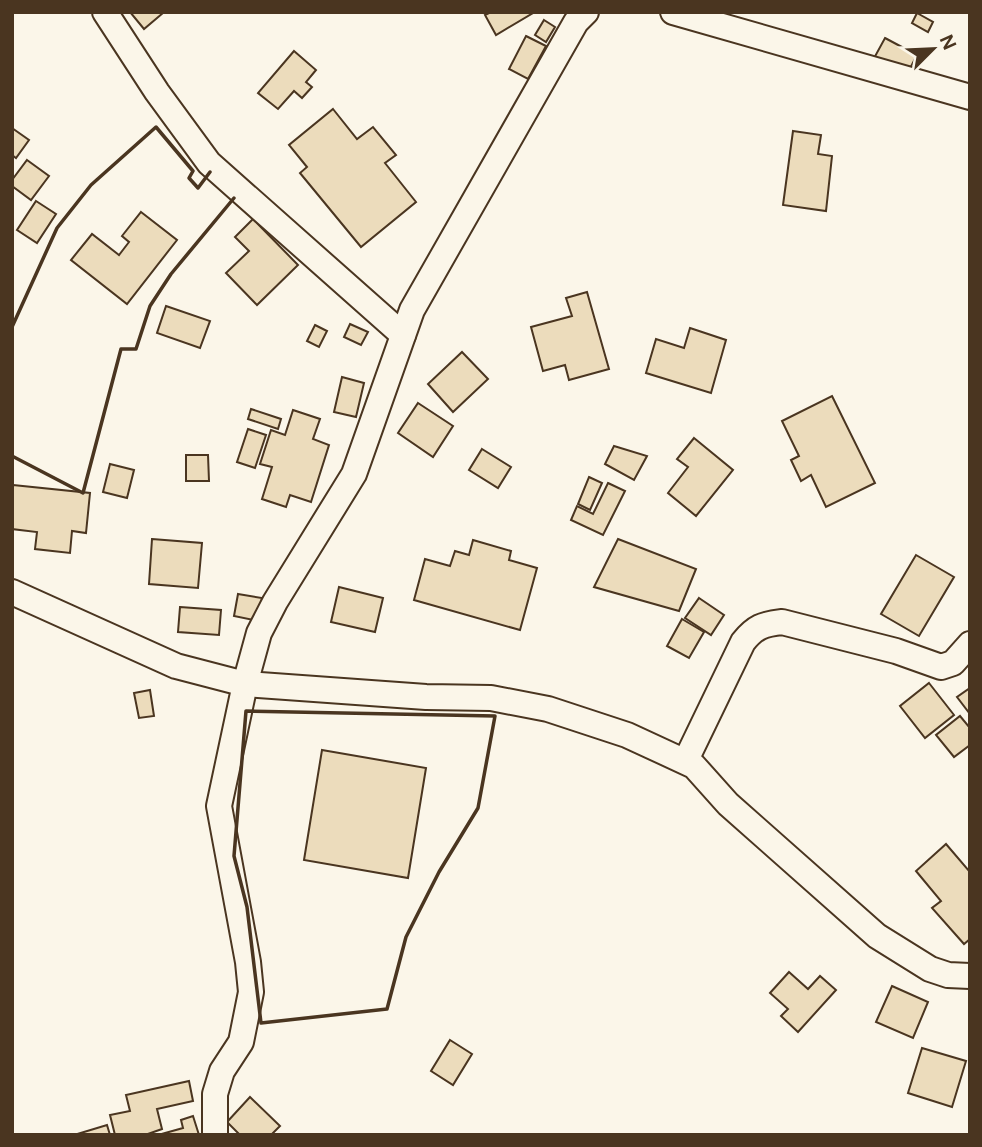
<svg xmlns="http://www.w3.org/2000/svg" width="982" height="1147" viewBox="0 0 982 1147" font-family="'DM Sans',sans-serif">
  <rect width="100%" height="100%" fill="#fbf6e9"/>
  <g fill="#ecdcbc" stroke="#4a3520" stroke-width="2">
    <polygon points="130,12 162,12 163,13 144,29"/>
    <polygon points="491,12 532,12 533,13 496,35 485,15"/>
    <polygon points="917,13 933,22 928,32 912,23"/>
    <polygon points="544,20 555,27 546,42 535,35"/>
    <polygon points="526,36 546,46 528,79 509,69"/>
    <polygon points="885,38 917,55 905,78 873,60"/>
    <polygon points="294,51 316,70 306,82 312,87 302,98 294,91 278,109 258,93"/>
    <polygon points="333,109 357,139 373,127 396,155 385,163 416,202 361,247 300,173 307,167 289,145"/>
    <polygon points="12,128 29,140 16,158 12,155"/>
    <polygon points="793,131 821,135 818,154 832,156 826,211 783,205"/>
    <polygon points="27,160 49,176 31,200 12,186 12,180"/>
    <polygon points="36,201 56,214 37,243 17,230"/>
    <polygon points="141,212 177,240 127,304 71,260 92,234 119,255 129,242 122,236"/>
    <polygon points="253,219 298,265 257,305 226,273 249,251 235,237"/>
    <polygon points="587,292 609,369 569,380 565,365 543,371 531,327 572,316 566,298"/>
    <polygon points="166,306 210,321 200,348 157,333"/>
    <polygon points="350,324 368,332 361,345 344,337"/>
    <polygon points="315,325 327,331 319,347 307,341"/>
    <polygon points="690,328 726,340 711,393 646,373 656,339 684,348"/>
    <polygon points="462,352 488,379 453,412 428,384"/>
    <polygon points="342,377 364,383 356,417 334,412"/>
    <polygon points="832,396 875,483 826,507 811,475 801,481 791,460 799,456 782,421"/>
    <polygon points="418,403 453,426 433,457 398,433"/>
    <polygon points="251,409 281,419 278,429 248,419"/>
    <polygon points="293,410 320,419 313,439 329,445 311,502 290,495 286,507 262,499 272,467 260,464 271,430 285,435"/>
    <polygon points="248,429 266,435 255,468 237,462"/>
    <polygon points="694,438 733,470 696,516 668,493 688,467 677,459"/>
    <polygon points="614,446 647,456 634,480 605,464"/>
    <polygon points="482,449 511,467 498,488 469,470"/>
    <polygon points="186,455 208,455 209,481 186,481"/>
    <polygon points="110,464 134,470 127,498 103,492"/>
    <polygon points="589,477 602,483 590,510 578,504"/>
    <polygon points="608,483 625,491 603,535 571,520 577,506 593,514"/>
    <polygon points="13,485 90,493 86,533 72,531 70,553 35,549 37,532 12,529"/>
    <polygon points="152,539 202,543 198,588 149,584"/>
    <polygon points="618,539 696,569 679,611 594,587"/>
    <polygon points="473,540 511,551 509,560 537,568 520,630 414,600 425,559 450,566 455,551 469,555"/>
    <polygon points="916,555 954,577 919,636 881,614"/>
    <polygon points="339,587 383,598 375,632 331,622"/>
    <polygon points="238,594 262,598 259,621 234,616"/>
    <polygon points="699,598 724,615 711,635 685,618"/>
    <polygon points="180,607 221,610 219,635 178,632"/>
    <polygon points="682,619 704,632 689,658 667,646"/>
    <polygon points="929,683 954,715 925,738 900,706"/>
    <polygon points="970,688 970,714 957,697"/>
    <polygon points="150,690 154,716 139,718 134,693"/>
    <polygon points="960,716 970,728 970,745 954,757 936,735"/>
    <polygon points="322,750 426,768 408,878 304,860"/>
    <polygon points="946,844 970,872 970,939 964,944 932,908 941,901 916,871"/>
    <polygon points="789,972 808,989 820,976 836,990 798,1032 781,1016 788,1009 770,993"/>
    <polygon points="892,986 928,1002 913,1038 876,1022"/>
    <polygon points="450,1040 472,1054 453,1085 431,1071"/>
    <polygon points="922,1048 966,1061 952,1107 908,1093"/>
    <polygon points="189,1081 193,1101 157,1109 162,1129 145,1135 115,1135 110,1115 130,1111 126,1095"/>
    <polygon points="250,1097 280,1126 271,1135 240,1135 227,1122"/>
    <polygon points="193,1116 199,1135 158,1135 183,1128 181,1120"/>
    <polygon points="107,1125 110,1135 74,1135"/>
  </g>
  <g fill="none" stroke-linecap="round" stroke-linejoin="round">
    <g stroke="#4a3520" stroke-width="28">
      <g id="minor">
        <polyline points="105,12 157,92 209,163 403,335"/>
        <polyline points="586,12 576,22 412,310 354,474 275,602 259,633 245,684 426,697 491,698 548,709 627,735 694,766 728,804 877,936 930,969 948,975 970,976"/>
        <polyline points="673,12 970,97"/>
        <polyline points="12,592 176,666 245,684 219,806 248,962 251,992 241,1042 222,1071 215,1094 215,1135"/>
        <path d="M686 760 743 642C755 627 763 624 782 622L896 651 941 667 953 663 970 644"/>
      </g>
    </g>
    <use href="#minor" stroke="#fbf6e9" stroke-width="24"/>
    <g stroke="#4a3520" stroke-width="3.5">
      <polyline points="12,327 57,228 91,185 156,127 193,171 189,178 198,188 210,172"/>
      <polyline points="12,456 83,493 121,349 136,349 150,306 171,274 234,198"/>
      <polygon points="246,711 495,716 478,808 439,872 406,937 387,1009 261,1023 247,907 234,856"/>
    </g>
  </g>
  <rect width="982" height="1147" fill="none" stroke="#4a3520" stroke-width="28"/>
  <g transform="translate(933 49) rotate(66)" stroke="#fbf6e9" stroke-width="5" paint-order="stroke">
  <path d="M0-5L12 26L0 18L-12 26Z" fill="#4a3520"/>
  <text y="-10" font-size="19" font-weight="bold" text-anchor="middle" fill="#4a3520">N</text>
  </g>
</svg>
